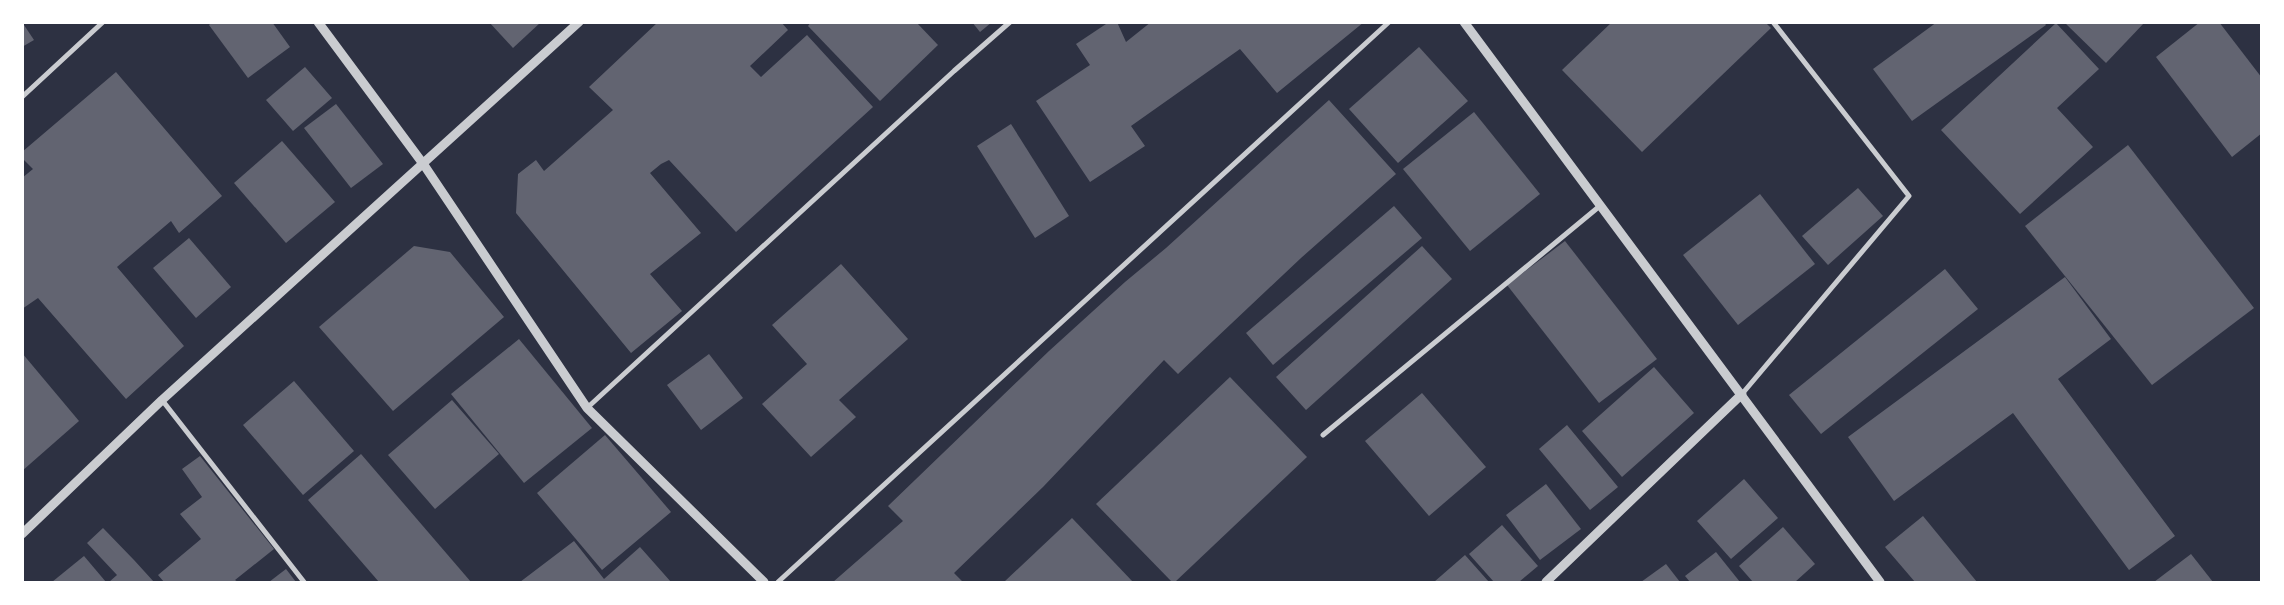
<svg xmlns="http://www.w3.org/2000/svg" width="2284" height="605" viewBox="0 0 2284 605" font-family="'Source Sans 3',sans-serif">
  <rect width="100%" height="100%" fill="#2d3142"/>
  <g fill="#626471">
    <polygon points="22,22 34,40 22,47"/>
    <polygon points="212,22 272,22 290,47 248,78 209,25"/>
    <polygon points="489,22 541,22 513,48"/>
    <polygon points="658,22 781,22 788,30 750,66 761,77 807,35 873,107 736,232 669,160 661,164 650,173 701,233 650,274 682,311 631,353 516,213 518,174 536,160 544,171 613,110 589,87"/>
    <polygon points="811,22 916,22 938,45 880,101 808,26"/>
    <polygon points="972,22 992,22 980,32"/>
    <polygon points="1109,22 1117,22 1126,42 1151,22 1364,22 1277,93 1240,49 1131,126 1145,146 1090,182 1036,101 1090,65 1076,44"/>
    <polygon points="1612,22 1765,22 1771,28 1642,152 1562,70"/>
    <polygon points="1937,22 2044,22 2046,25 1912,121 1873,69"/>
    <polygon points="2064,22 2145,22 2106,63"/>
    <polygon points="2200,22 2219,22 2262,78 2262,133 2232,157 2156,57"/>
    <polygon points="2056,23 2099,69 2057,108 2093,147 2020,214 1941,130"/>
    <polygon points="1419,47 1468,101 1398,163 1349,109"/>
    <polygon points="305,67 332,98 293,131 266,100"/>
    <polygon points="116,72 222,196 179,233 171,221 117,267 184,346 126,399 38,298 22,309 22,178 33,169 22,158 22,152"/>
    <polygon points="1329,100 1396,174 1301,258 1178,374 1164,360 1043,487 954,573 963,582 833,582 903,521 888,506 1049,351 1125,282 1166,248"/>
    <polygon points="336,104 383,164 351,188 304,128"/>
    <polygon points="1474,112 1540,194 1470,251 1403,169"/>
    <polygon points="1011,124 1069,216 1035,238 977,146"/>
    <polygon points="282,141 335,202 286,243 234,183"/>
    <polygon points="2128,145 2254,308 2152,385 2025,226"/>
    <polygon points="1858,188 1883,216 1828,265 1802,236"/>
    <polygon points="1760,194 1815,264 1738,325 1683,255"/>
    <polygon points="1394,206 1422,238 1273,365 1246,333"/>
    <polygon points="189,238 231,287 196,318 153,268"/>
    <polygon points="1565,241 1657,359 1599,403 1507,285"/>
    <polygon points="414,246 450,252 504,317 393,411 319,327"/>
    <polygon points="1422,246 1452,279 1306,410 1276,377"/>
    <polygon points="841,264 908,339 839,400 856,417 811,457 762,404 807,364 772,325"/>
    <polygon points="1945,269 1978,309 1821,434 1789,395"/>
    <polygon points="2065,277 2111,339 2058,379 2175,536 2129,570 2013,413 1894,501 1848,437"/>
    <polygon points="519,339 592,428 524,483 451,394"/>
    <polygon points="22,353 79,421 22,471"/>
    <polygon points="709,354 743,398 701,430 667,385"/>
    <polygon points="1654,367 1694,413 1622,477 1582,431"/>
    <polygon points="1230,377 1307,457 1175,582 1172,582 1096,504"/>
    <polygon points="294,381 354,451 303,495 243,425"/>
    <polygon points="1422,393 1486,467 1429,516 1365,441"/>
    <polygon points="452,400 499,454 435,509 388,455"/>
    <polygon points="1567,425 1618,487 1590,510 1539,449"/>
    <polygon points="605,435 671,512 602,570 537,493"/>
    <polygon points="361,454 471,582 379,582 308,500"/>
    <polygon points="200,456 274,549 235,580 238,582 164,582 158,575 201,539 180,514 202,497 182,469"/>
    <polygon points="1744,479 1778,518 1731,559 1697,521"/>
    <polygon points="1546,484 1581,529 1540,560 1506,515"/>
    <polygon points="1923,516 1977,582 1915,582 1885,547"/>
    <polygon points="1072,518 1133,582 1004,582"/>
    <polygon points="1502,525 1538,566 1519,582 1494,582 1469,554"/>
    <polygon points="1783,527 1815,564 1795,582 1753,582 1739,566"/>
    <polygon points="103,528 134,560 154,582 109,582 117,575 87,543"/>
    <polygon points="574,541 604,579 640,547 671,582 520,582"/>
    <polygon points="1716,552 1740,582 1690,582 1685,576"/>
    <polygon points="2191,554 2213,582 2154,582"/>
    <polygon points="1465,555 1489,582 1434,582"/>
    <polygon points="84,556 106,582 52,582"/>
    <polygon points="1666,564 1680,582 1641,582"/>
    <polygon points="286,569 296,582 269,582"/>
  </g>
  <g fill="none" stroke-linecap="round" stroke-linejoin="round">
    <g stroke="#caccd0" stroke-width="5">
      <polyline points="22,97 103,22"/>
      <polyline points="1742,394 1909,196 1773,22"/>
      <polyline points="162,400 304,582"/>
      <polyline points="587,408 954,71 1010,22"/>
      <polyline points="1323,435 1601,205"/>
      <polyline points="778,582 1389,22"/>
    </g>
    <g stroke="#caccd0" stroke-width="9">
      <polyline points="318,22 424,165 587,408 764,582"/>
      <polyline points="1464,22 1880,582"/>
      <polyline points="22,534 162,400 579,22"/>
      <polyline points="1546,582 1742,394"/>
    </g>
  </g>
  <rect width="2284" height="605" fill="none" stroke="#ffffff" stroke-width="48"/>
</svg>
